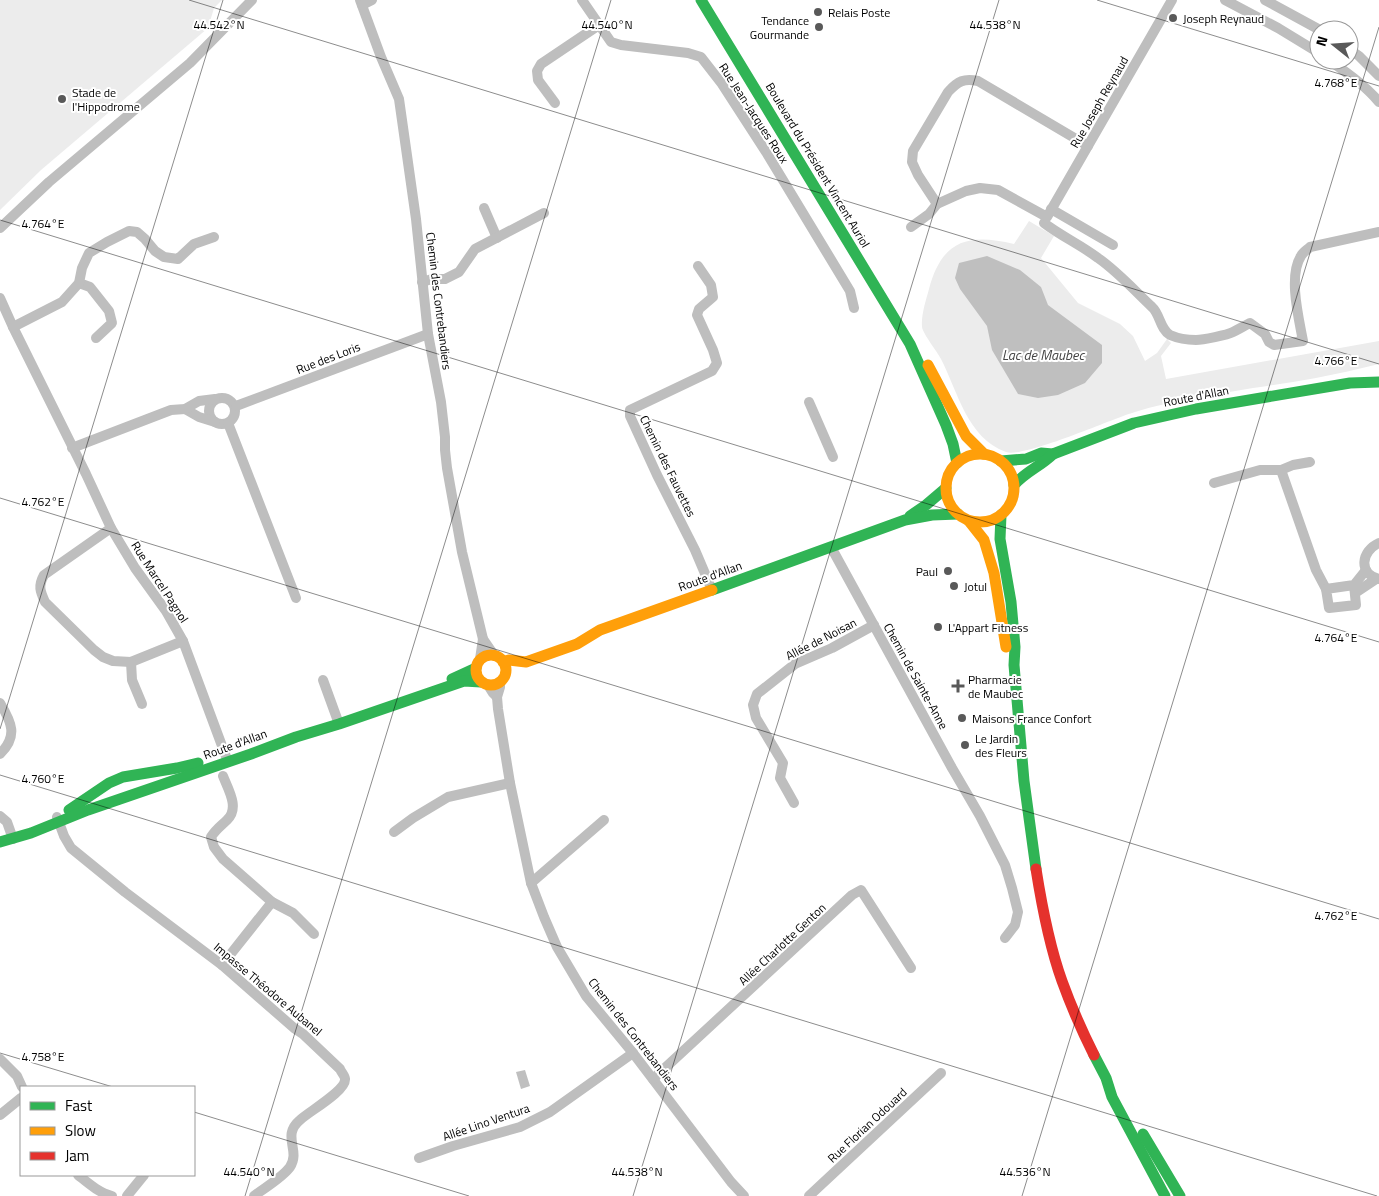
<svg xmlns="http://www.w3.org/2000/svg" width="1379" height="1196" viewBox="0 0 1379 1196" font-family="'Titillium Web',sans-serif">
  <rect width="100%" height="100%" fill="#fff"/>
  <g fill="#ececec">
    <polygon points="0,0 222,0 214,8 208,28 41,170 0,210"/>
    <path d="M1029 221 1054 236 1041 258 1078 303 1120 324 1133 336 1145 361 1157 353 1167 339 1171 343 1161 356 1166 379 1379 341V364C1358 369 1337 374 1316 378 1295 382 1274 385 1253 388 1214 395 1173 400 1135 412 1111 419 1025 458 1006 452 967 438 958 392 941 359 937 351 923 334 922 327 921 315 926 300 929 289 942 240 968 233 1014 244Z"/>
  </g>
  <g fill="#bfbfbf">
    <polygon points="987,256 1020,270 1041,287 1048,305 1102,345 1102,363 1085,383 1058,395 1038,398 1018,394 992,350 987,326 960,289 955,278 959,263"/>
    <polygon points="525,1070 530,1086 521,1089 516,1072"/>
  </g>
  <g fill="none" stroke-linecap="round" stroke-linejoin="round">
    <g stroke="#bebebe" stroke-width="10">
      <polyline points="360,0 381,57 399,99 416,219 428,334 441,402 445,437 445,450 447,468 462,552 483,639 494,655"/>
      <polyline points="582,0 611,42 621,45 688,53 701,57 722,84 766,152 850,291 854,308"/>
      <polyline points="1225,0 1278,28 1319,53"/>
      <polyline points="1265,0 1320,30"/>
      <polyline points="362,5 372,0"/>
      <polyline points="1349,49 1359,56 1379,76"/>
      <path d="M1329 60C1347 73 1365 85 1379 102"/>
      <polyline points="555,103 538,80 537,71 541,64 599,25"/>
      <path d="M937 204 918 175 912 162 913 151 948 92C958 81 964 78 978 81L1088 146"/>
      <polyline points="484,208 497,238"/>
      <polyline points="1051,209 1113,245"/>
      <path d="M1044 223C1061 236 1081 245 1098 258 1118 272 1134 290 1152 307 1160 314 1160 329 1170 335 1177 338 1188 340 1196 340 1203 340 1227 335 1233 332 1239 329 1244 326 1250 323L1265 334 1269 342 1274 345 1303 341C1299 319 1288 276 1301 256 1303 252 1307 250 1310 247L1379 232"/>
      <polyline points="911,227 929,214 937,204 966,191 980,188 998,190 1047,217 1172,0"/>
      <polyline points="0,228 49,182 190,63 252,0"/>
      <polyline points="698,266 711,285 713,297 699,309 697,315 713,350 717,363 712,371 630,410 630,416 657,475 695,550 712,590"/>
      <polyline points="422,282 432,279 445,279 459,272 475,249 544,213"/>
      <polyline points="79,283 90,287 109,311 112,323 96,338"/>
      <polyline points="0,298 13,327 86,474 111,528 135,568 166,611 183,641 228,762"/>
      <polyline points="13,327 62,302 79,283 82,268 89,253 107,242 129,231 137,232 145,239 155,251 164,257 178,259 194,244 214,237"/>
      <circle cx="222" cy="411" r="13"/>
      <polyline points="809,402 833,457"/>
      <polyline points="236,406 428,334"/>
      <polyline points="185,409 199,417 215,422"/>
      <polyline points="228,423 296,598"/>
      <polyline points="72,448 171,410 185,409 199,401 215,399"/>
      <polyline points="1310,462 1293,465 1281,470 1316,570 1326,589"/>
      <polyline points="1214,483 1260,470 1281,470"/>
      <path d="M111 528 44 575C38 586 40 591 45 602L94 650 103 657 113 661 131 662 183 641"/>
      <path d="M1379 543C1361 551 1358 574 1379 579"/>
      <polyline points="831,547 952,768 980,816 1005,865 1012,888 1018,912 1015,925 1005,938"/>
      <polyline points="1354,585 1356,605 1329,608 1326,589 1354,585 1366,570"/>
      <polyline points="1355,593 1376,579"/>
      <polyline points="480,659 483,639"/>
      <polyline points="131,662 132,680 142,704"/>
      <polyline points="323,680 339,724"/>
      <polyline points="500,682 500,687 497,697 498,709 510,783 531,883 544,917 557,947 586,996 633,1053 731,1182 744,1196"/>
      <polyline points="488,685 493,693 497,697"/>
      <path d="M0 703C12 723 18 736 0 754"/>
      <path d="M223 776C228 789 240 808 227 820 221 826 216 829 211 837L214 847 223 859 272 902 293 913 314 934"/>
      <polyline points="794,803 780,778 783,763 756,718 753,705 757,694 795,664 832,648 874,625"/>
      <polyline points="0,816 7,822 13,839"/>
      <path d="M57 817 64 836 71 848 125 892 222 965 294 1028 303 1034 340 1069C341 1072 345 1076 345 1079 346 1091 308 1112 300 1120 281 1136 301 1150 290 1167 282 1178 264 1188 254 1196"/>
      <polyline points="394,832 413,818 448,797 510,783"/>
      <polyline points="531,883 604,820"/>
      <polyline points="222,965 272,902"/>
      <polyline points="0,1059 17,1076 22,1087"/>
      <polyline points="653,1079 852,895 861,890 911,968"/>
      <polyline points="0,1115 21,1098"/>
      <polyline points="419,1158 453,1146 520,1127 550,1112 633,1053"/>
      <path d="M78 1175C88 1183 99 1193 112 1196"/>
      <polyline points="127,1196 144,1175"/>
      <polyline points="809,1196 941,1073"/>
    </g>
    <g stroke="#30b455" stroke-width="11">
      <polyline points="701,0 910,344 946,425 953,444 957,463"/>
      <polyline points="1001,461 1026,459 1041,453 1053,454 1134,423 1196,409 1350,383 1379,382"/>
      <path d="M1014 485C1025 472 1041 466 1053 454"/>
      <polyline points="1001,515 1000,539 1011,602 1015,647 1014,665 1024,781 1036,869"/>
      <polyline points="910,516 926,505 946,488"/>
      <polyline points="712,590 905,520 932,515 958,514"/>
      <polyline points="452,679 476,668"/>
      <polyline points="69,810 109,783 123,777 177,768 198,763"/>
      <polyline points="0,842 31,833 88,810 251,754 296,737 339,724 464,681 481,682"/>
      <polyline points="1094,1055 1106,1078 1112,1097 1165,1196"/>
      <polyline points="1143,1134 1180,1196"/>
    </g>
    <g stroke="#ff9f0a" stroke-width="11">
      <polyline points="928,365 966,436 984,454"/>
      <circle cx="980" cy="488" r="34"/>
      <polyline points="969,521 984,540 994,573 1006,647"/>
      <circle cx="491" cy="670" r="15"/>
      <polyline points="503,662 509,660 526,662 577,644 600,630 712,590"/>
    </g>
    <path stroke="#e5322d" stroke-width="11" d="M1036 869C1042 907 1049 945 1062 981 1071 1006 1082 1031 1094 1055"/>
  </g>
  <path fill="none" stroke="#000" stroke-width="1" stroke-opacity="0.45" d="M189 0 1379 364M1097 0 1379 86M0 220 1379 642M0 498 1379 919M0 729 223 0M0 775 1377 1196M0 1053 113 1087M194 1112 469 1196M245 1196 611 0M633 1196 999 0M1022 1196 1379 27"/>
  <g fill="#595959" stroke="#fff" stroke-width="2">
    <circle cx="818" cy="12" r="5"/>
    <circle cx="1173" cy="18" r="5"/>
    <circle cx="819" cy="27" r="5"/>
    <circle cx="62" cy="99" r="5"/>
    <circle cx="948" cy="571" r="5"/>
    <circle cx="954" cy="586" r="5"/>
    <circle cx="938" cy="627" r="5"/>
    <path d="M955.5 678.5h5v5h5v5h-5v5h-5v-5h-5v-5h5z"/>
    <circle cx="962" cy="718" r="5"/>
    <circle cx="965" cy="745" r="5"/>
  </g>
  <g text-anchor="middle" dominant-baseline="central" stroke-width="4" stroke-linejoin="round" paint-order="stroke">
    <g font-size="12" fill="#000" stroke="#fff" text-anchor="start">
      <text x="828" y="12">Relais Poste</text>
      <text x="1183" y="18">Joseph Reynaud</text>
      <text x="809" y="20" text-anchor="end">Tendance<tspan x="809" dy="14">Gourmande</tspan></text>
      <text x="72" y="92">Stade de<tspan x="72" dy="14">l'Hippodrome</tspan></text>
      <text x="938" y="571" text-anchor="end">Paul</text>
      <text x="964" y="586">Jotul</text>
      <text x="948" y="627">L'Appart Fitness</text>
      <text x="968" y="679">Pharmacie<tspan x="968" dy="14">de Maubec</tspan></text>
      <text x="972" y="718">Maisons France Confort</text>
      <text x="975" y="738">Le Jardin<tspan x="975" dy="14">des Fleurs</tspan></text>
    </g>
    <g font-size="12" fill="#000" stroke="#fff">
      <text transform="translate(1099 102) rotate(-60)">Rue Joseph Reynaud</text>
      <text transform="translate(754 113) rotate(57)">Rue Jean-Jacques Roux</text>
      <text transform="translate(818 165) rotate(59)">Boulevard du Président Vincent Auriol</text>
      <text transform="translate(439 301) rotate(83)">Chemin des Contrebandiers</text>
      <text transform="translate(328 358) rotate(-21)">Rue des Loris</text>
      <text transform="translate(1196 396) rotate(-11)">Route d'Allan</text>
      <text transform="translate(668 466) rotate(64)">Chemin des Fauvettes</text>
      <text transform="translate(710 576) rotate(-20)">Route d'Allan</text>
      <text transform="translate(160 582) rotate(57)">Rue Marcel Pagnol</text>
      <text transform="translate(821 639) rotate(-27)">Allée de Noisan</text>
      <text transform="translate(916 676) rotate(61)">Chemin de Sainte-Anne</text>
      <text transform="translate(235 744) rotate(-20)">Route d'Allan</text>
      <text transform="translate(782 944) rotate(-43)">Allée Charlotte Genton</text>
      <text transform="translate(268 989) rotate(40)">Impasse Théodore Aubanel</text>
      <text transform="translate(634 1034) rotate(52)">Chemin des Contrebandiers</text>
      <text transform="translate(486 1122) rotate(-19)">Allée Lino Ventura</text>
      <text transform="translate(867 1125) rotate(-43)">Rue Florian Odouard</text>
    </g>
    <g font-size="14" font-style="italic" fill="#444" stroke="#fff">
      <text x="1043" y="354">Lac de Maubec</text>
    </g>
  </g>
  <g font-size="12" text-anchor="middle" fill="#000" stroke="#fff" stroke-width="4" stroke-linejoin="round" paint-order="stroke">
    <text x="219" y="29">44.542°N</text>
    <text x="607" y="29">44.540°N</text>
    <text x="995" y="29">44.538°N</text>
    <text x="1336" y="87">4.768°E</text>
    <text x="43" y="228">4.764°E</text>
    <text x="1336" y="365">4.766°E</text>
    <text x="43" y="506">4.762°E</text>
    <text x="1336" y="642">4.764°E</text>
    <text x="43" y="783">4.760°E</text>
    <text x="1336" y="920">4.762°E</text>
    <text x="43" y="1061">4.758°E</text>
    <text x="249" y="1176">44.540°N</text>
    <text x="637" y="1176">44.538°N</text>
    <text x="1025" y="1176">44.536°N</text>
  </g>
  <rect x="20" y="1086" width="175" height="90" fill="#ffffff" stroke="#999999"/>
  <rect x="30" y="1102" width="25" height="8" fill="#30b455" stroke="#999999"/>
  <text x="65" y="1111" font-size="15" fill="#000000">Fast</text>
  <rect x="30" y="1127" width="25" height="8" fill="#ff9f0a" stroke="#999999"/>
  <text x="65" y="1136" font-size="15" fill="#000000">Slow</text>
  <rect x="30" y="1152" width="25" height="8" fill="#e5322d" stroke="#999999"/>
  <text x="65" y="1161" font-size="15" fill="#000000">Jam</text>
  <g transform="translate(1334 45) rotate(287)"><circle r="24" fill="#ffffff" stroke="#999999"/>
  <path d="M0-4L9 19L0 12L-9 19Z" fill="#595959"/>
  <text y="-8" font-size="14" font-weight="bold" text-anchor="middle" fill="#000000">N</text>
  </g>
</svg>
